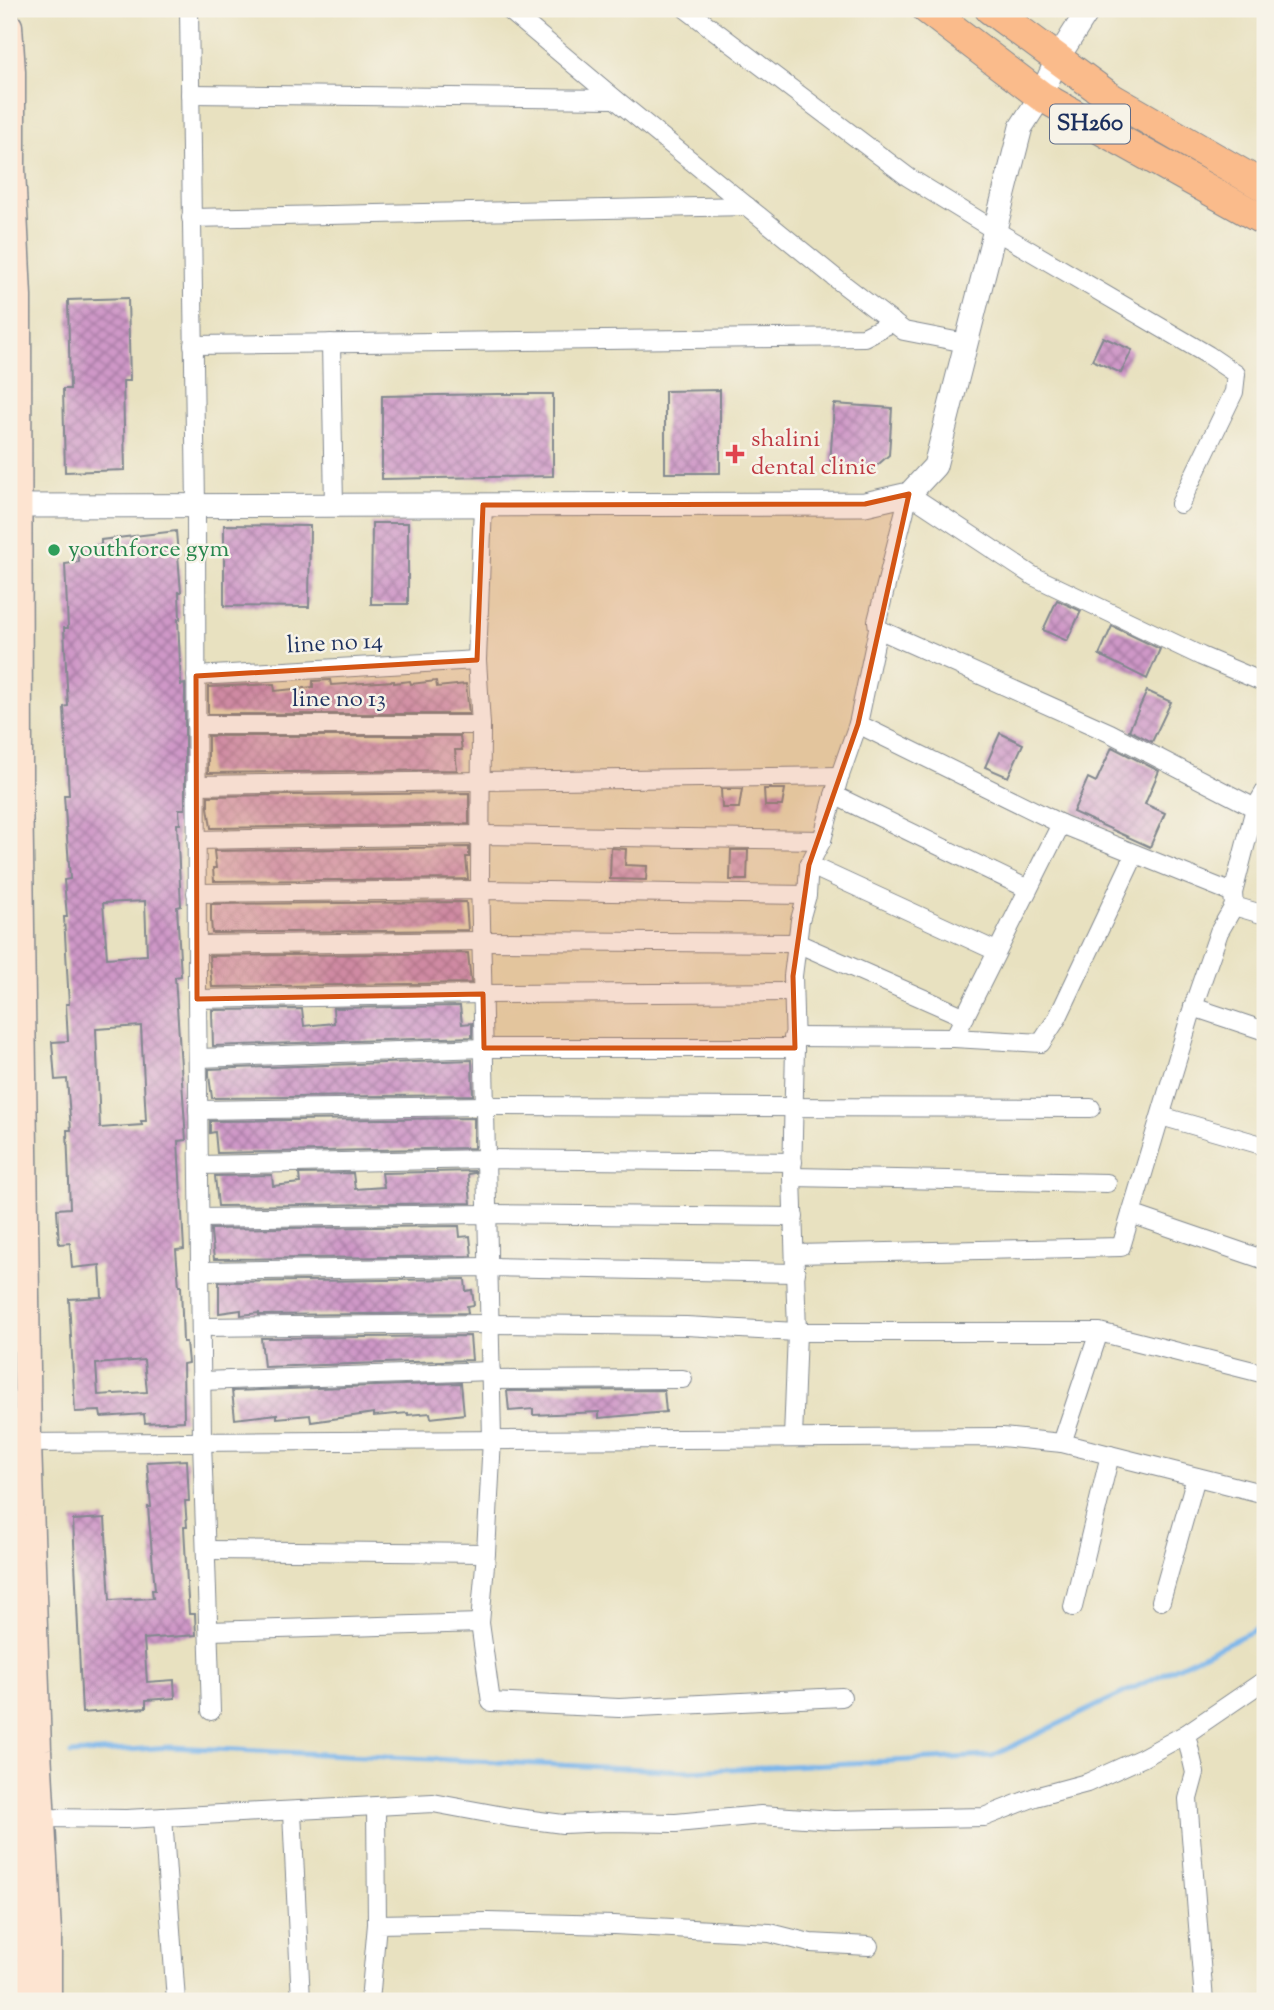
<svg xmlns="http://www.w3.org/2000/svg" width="1274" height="2010" viewBox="0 0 1274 2010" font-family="'Sorts Mill Goudy',serif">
  <defs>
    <pattern id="building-cross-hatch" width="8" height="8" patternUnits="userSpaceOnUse" patternTransform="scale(1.75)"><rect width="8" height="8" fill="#cf98c7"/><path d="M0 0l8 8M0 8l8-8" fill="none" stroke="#a77ca5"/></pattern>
  </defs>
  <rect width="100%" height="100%" fill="#f7f3e8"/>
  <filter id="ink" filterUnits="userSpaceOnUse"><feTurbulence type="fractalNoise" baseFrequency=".0143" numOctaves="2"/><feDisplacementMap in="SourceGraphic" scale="14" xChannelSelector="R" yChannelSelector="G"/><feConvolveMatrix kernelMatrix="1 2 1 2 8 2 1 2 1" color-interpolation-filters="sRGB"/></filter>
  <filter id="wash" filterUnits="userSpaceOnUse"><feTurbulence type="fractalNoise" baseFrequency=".00686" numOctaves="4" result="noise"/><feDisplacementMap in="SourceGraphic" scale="28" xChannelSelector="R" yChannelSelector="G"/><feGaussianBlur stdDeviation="1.57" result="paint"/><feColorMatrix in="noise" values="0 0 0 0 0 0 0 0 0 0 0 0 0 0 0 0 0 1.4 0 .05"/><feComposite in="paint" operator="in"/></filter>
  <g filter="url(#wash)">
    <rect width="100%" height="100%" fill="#e8e1c0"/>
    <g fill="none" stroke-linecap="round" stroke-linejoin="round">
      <polyline stroke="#79b5eb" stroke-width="5" points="71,1754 170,1747 689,1771 992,1756 1265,1625"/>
    </g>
    <g id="blocks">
      <g fill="url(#building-cross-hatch)" fill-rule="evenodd">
        <polygon points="128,298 130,381 123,381 125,470 65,472 63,389 70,389 68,300"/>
        <polygon points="1103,337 1132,350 1121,373 1092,360"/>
        <polygon points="720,390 720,473 665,473 665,391"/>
        <polygon points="498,394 553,394 553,476 382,479 382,396"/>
        <polygon points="834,404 892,408 889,455 873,469 830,466"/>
        <polygon points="372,523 408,523 408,604 371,604"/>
        <polygon points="224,525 310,526 309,607 224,606"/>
        <path d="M176 531 181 592H179L180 619H178L181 685 185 684V809H179L180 824H177L181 906 177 907 181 976 175 977 186 1140 178 1141 184 1249 176 1250 179 1286H181L183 1342H186L188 1363 183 1364 184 1421 145 1423 144 1414 101 1417 100 1411 75 1412 69 1299 102 1297 100 1265 72 1268 70 1243 59 1244 57 1209 70 1208 67 1130H71L67 1079 55 1080 52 1042 68 1041 66 1004H69L64 917H67L64 880 70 879 64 795H69L64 707 68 706 64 628H68L65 564 79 562 78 547 101 545V540ZM145 901 147 955 107 958 103 903ZM141 1026 146 1121H141L142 1125 100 1128 96 1029ZM144 1360 147 1392 98 1395 96 1364Z"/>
        <polygon points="1057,600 1081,611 1067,641 1043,630"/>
        <polygon points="1112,626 1160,649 1147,679 1099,655"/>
        <polygon points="330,680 331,685 394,681 394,683 410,681 411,684 436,681 437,687 466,684 469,714 208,714 208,687 274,684 275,691 313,687 313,681"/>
        <polygon points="1147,691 1171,702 1152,742 1129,730"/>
        <polygon points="1000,733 1023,744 1008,777 985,767"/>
        <polygon points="208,736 460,736 462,750 455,750 457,770 208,773"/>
        <polygon points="1112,747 1159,771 1145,804 1165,813 1150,847 1073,812 1088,778 1096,782"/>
        <polygon points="721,789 742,789 739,808 722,808"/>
        <polygon points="764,789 785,789 782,806 765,806"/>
        <polygon points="469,793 469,824 211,828 208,807 208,796"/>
        <polygon points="469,847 469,857 466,857 468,879 214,881 213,868 216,868 214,851"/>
        <polygon points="611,848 626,849 625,865 647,866 646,880 610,879"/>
        <polygon points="731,850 748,850 747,880 730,880"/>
        <polygon points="466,902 468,930 212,933 211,919 211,904"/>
        <polygon points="468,953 471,983 212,987 209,956"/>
        <polygon points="460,1006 462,1024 472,1023 472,1037 213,1046 212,1010 302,1009 304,1026 334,1023 333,1008"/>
        <polygon points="472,1060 473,1095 212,1098 209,1076 209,1069"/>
        <polygon points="474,1118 474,1148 217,1153 215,1132 210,1133 210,1121"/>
        <polygon points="475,1171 475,1173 468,1174 471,1203 218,1206 215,1176 272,1175 273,1186 300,1183 299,1174 353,1173 355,1189 384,1187 382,1173"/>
        <polygon points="459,1226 460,1237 470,1236 472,1256 214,1259 211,1233 211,1229"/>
        <polygon points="465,1279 466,1291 472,1290 474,1305 467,1306 468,1313 259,1315 259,1313 241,1315 241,1310 219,1313 219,1282"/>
        <polygon points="470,1336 472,1360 264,1367 261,1338"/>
        <polygon points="461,1383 464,1414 431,1418 430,1413 408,1415 408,1413 374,1416 374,1413 311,1422 310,1415 277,1418 277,1414 235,1419 232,1391"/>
        <polygon points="664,1390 666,1412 599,1418 599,1412 533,1415 533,1409 509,1411 507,1391"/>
        <polygon points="187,1460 189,1501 185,1501 187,1527 184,1527 187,1583 189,1614 195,1614 196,1635 144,1639 147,1682 174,1680 175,1698 146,1700 146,1708 82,1713 73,1520 105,1518 110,1600 153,1598 152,1590 155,1590 148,1507 151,1507 147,1462"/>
      </g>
    </g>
  </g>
  <g filter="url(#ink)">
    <use href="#blocks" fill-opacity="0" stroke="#82888f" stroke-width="2"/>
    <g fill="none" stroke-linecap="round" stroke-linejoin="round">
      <g stroke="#82888f" stroke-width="20">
        <g id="minor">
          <polyline points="189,9 196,506 197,999 202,1441 211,1711"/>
          <polyline points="508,9 615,99 839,281 904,331 966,343"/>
          <polyline points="686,9 908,177 996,231 1208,355 1236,374 1234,392 1180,504"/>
          <polyline points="190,94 615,99"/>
          <polyline points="191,218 747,206"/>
          <polyline points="331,343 334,506"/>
          <polyline points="193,345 864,337 893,322"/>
          <polyline points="878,629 1110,733 1255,808 1265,811"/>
          <polyline points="196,676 477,660"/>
          <polyline points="196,725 481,725"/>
          <polyline points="196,785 840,776"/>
          <polyline points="834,795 1028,889"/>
          <polyline points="196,840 481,835 822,840"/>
          <polyline points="809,865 996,951"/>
          <polyline points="196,893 481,890 807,895"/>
          <polyline points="1233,893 1255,808 1265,791"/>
          <polyline points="1234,906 1265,915"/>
          <polyline points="197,945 481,941 797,943 965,1017"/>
          <polyline points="197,999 483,994 793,992"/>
          <polyline points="1193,1007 1265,1031"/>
          <polyline points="793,1037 954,1038 1061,824"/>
          <polyline points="954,1038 1041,1043 1058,1017 1135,854"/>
          <polyline points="198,1058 484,1048 795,1048"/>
          <polyline points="198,1110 485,1106 1091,1108"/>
          <polyline points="1161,1116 1265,1146"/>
          <polyline points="199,1165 486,1159 793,1162"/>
          <polyline points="792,1177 1107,1183"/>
          <polyline points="1131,1214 1265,1260"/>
          <polyline points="200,1218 487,1214 794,1217"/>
          <polyline points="795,1254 1121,1247 1193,1007 1219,932 1234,906 1233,893 1061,824 858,724"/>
          <polyline points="201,1271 488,1267 796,1273"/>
          <polyline points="201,1327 489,1324 686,1326 797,1332 1099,1332 1062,1443"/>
          <polyline points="1099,1332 1265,1374"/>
          <polyline points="491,1380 683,1379"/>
          <polyline points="202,1381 491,1371"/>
          <polyline points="793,1438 797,1332 792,1177 795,1048 793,976 800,920 807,895 809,865 822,840 838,781 858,724 878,629 877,621 909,494 1033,576 1201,656 1265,683"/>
          <polyline points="17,1443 1002,1437 1062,1443 1265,1494"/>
          <polyline points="206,1550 486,1553 492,1439 480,876 481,725 477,660 483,505"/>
          <polyline points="486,1553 480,1623 491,1702 619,1708 842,1697"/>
          <polyline points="1161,1601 1196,1477"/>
          <polyline points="1073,1607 1110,1455"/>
          <polyline points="209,1631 480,1623"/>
          <polyline points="376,1807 377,1924"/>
          <polyline points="292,1812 301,2001"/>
          <polyline points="163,1817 176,2001"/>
          <polyline points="42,1818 126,1819 433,1803 509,1817 563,1824 607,1822 676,1823 761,1815 833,1820 984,1817 1035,1797 1087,1783 1142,1758 1186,1734"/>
          <polyline points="9,1986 30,1984"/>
          <polyline points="370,2001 377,1924 487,1922 614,1925 770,1933 810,1943 869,1946"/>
          <polyline points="1204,2001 1188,1799 1195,1773 1186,1734 1265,1680"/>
        </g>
      </g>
      <g stroke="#82888f" stroke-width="25">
        <polyline id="tertiary" points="9,506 865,504 909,494 935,466 1021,127 1041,96 1057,59 1089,9"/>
      </g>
      <g stroke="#82888f" stroke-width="29">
        <g id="secondary">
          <polyline points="9,26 12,72 12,169 18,296 19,781 28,1443 38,1750 48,1932 48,2001"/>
          <polyline points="10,1422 17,1717 31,1996"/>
        </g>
      </g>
      <g stroke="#82888f" stroke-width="32">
        <g id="trunk">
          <polyline points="927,9 1041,96 1265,221"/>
          <polyline points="990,9 1111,98 1265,187"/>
        </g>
      </g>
      <use href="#minor" stroke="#fff" stroke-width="18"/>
      <use href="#tertiary" stroke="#fff" stroke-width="23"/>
      <use href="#secondary" stroke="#fde4d1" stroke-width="26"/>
      <use href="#trunk" stroke="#fabb8b" stroke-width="30"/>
    </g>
  </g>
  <path fill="#d45514" fill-opacity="0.2" stroke="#d45514" stroke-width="5" stroke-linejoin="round" d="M909 494 858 724 809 865 793 976 795 1048H484L483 994 197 999 196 676 477 660 483 505 865 504Z"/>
  <path fill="#e0444e" stroke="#f7f3e8" stroke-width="2.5" d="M731.5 443.5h7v7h7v7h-7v7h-7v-7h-7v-7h7z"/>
  <circle fill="#2e9e5b" stroke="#f7f3e8" stroke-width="2.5" cx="54" cy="550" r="7"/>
  <g text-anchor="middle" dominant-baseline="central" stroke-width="5" stroke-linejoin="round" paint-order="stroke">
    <rect fill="#f7f3e8" stroke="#5d6a87" stroke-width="2" x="1050" y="104.5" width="80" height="39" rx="5"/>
    <g font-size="23" font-weight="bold" fill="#1b2f5e">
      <text x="1090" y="124">SH260</text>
    </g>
    <g font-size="24" fill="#be3a42" stroke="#f7f3e8" text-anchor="start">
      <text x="751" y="440">shalini<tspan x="751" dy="28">dental clinic</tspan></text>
    </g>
    <g font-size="24" fill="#27864d" stroke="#f7f3e8" text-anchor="start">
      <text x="68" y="550">youthforce gym</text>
    </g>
    <g font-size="24" fill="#1b2f5e" stroke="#f7f3e8">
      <text transform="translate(335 644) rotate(-3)">line no 14</text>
      <text x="339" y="700">line no 13</text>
    </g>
  </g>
  <rect width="1274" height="2010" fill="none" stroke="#f7f3e8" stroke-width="35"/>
</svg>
